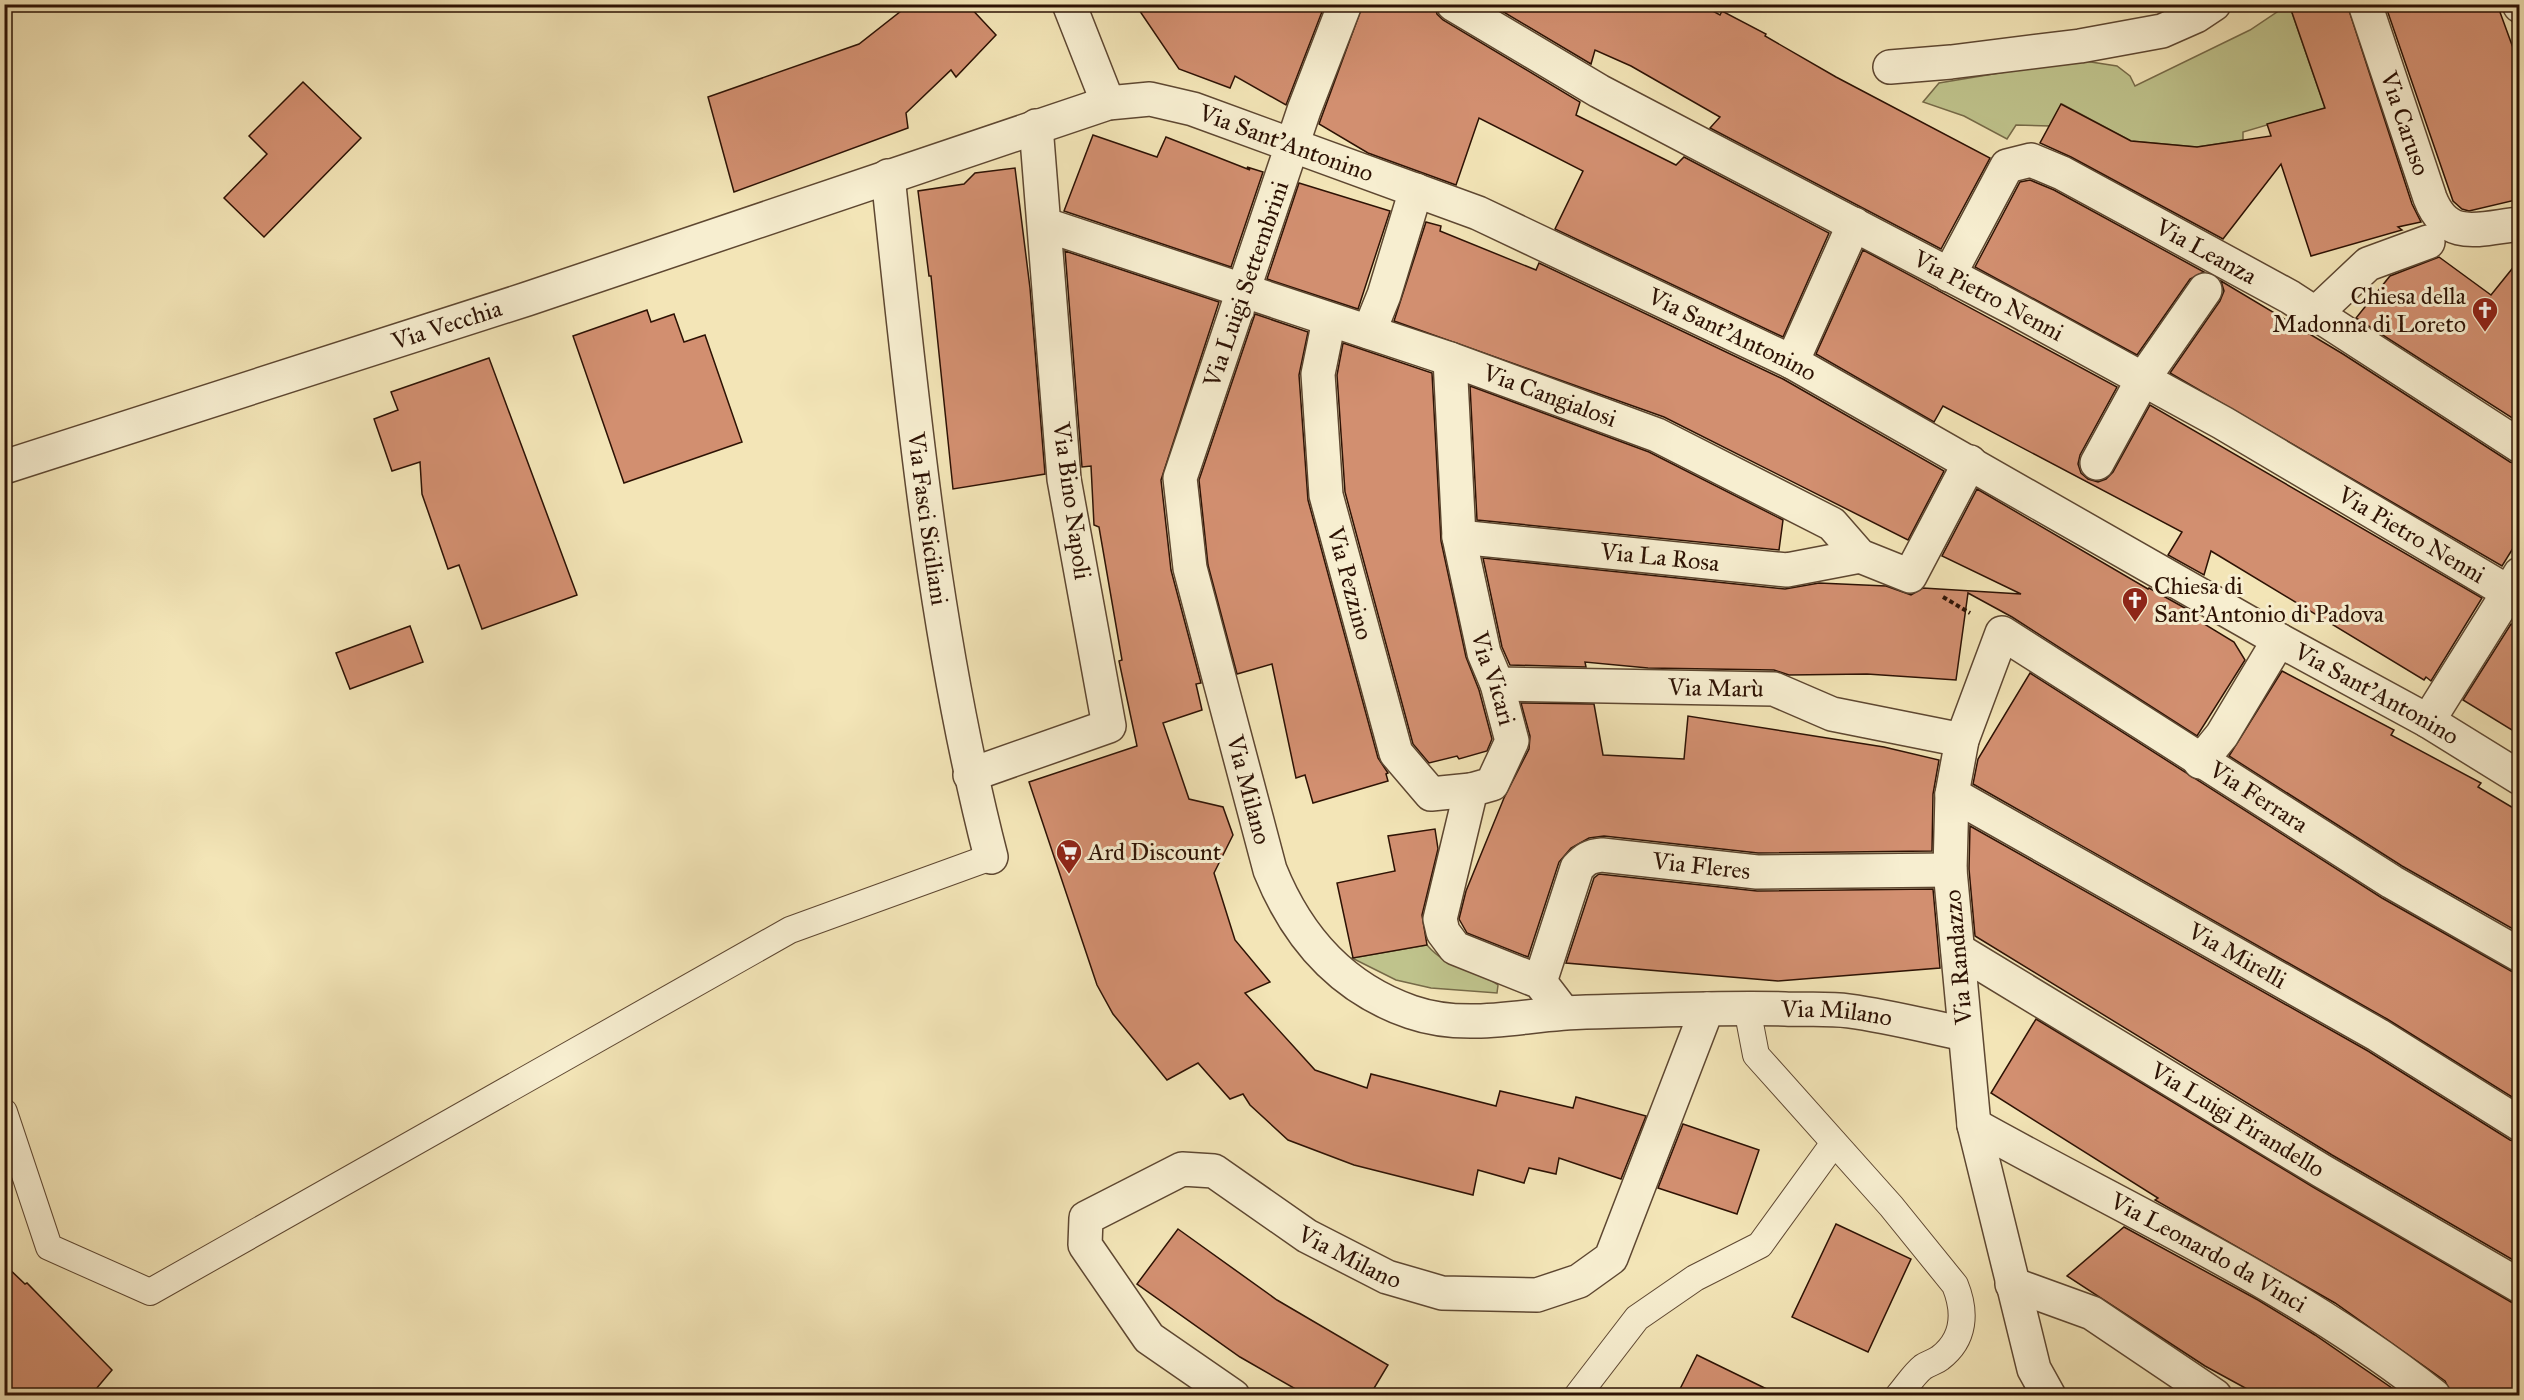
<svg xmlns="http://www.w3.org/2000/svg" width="2524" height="1400" viewBox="0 0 2524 1400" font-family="'IM FELL Great Primer',serif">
  <rect width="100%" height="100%" fill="#f3e5b7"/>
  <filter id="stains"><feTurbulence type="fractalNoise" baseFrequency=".00333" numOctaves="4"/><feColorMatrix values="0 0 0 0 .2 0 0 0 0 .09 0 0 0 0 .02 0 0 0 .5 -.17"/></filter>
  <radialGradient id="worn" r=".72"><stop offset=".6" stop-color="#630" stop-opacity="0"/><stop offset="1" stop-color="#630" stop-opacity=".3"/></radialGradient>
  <g fill="#bfc38c" stroke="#766a48" stroke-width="1.5">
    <polygon points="2289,4 2325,108 2243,132 2243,140 2197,147 2131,141 2062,104 2050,126 2016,125 2007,139 1964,116 1923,102 1939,83 2078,60 2117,66 2130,76 2135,86 2250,30"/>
    <path d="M1427 945C1448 970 1473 967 1498 985L1497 993 1431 988 1396 980 1352 958Z"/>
  </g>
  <g fill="#d28f70" stroke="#2d1204" stroke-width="1.5">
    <polygon points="910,4 967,4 996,35 956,77 951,70 906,113 908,128 734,192 708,97 859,44"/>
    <polygon points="1135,4 1325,4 1286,105 1235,76 1230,88 1179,69"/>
    <polygon points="1363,4 1434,4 1437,14 1443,20 1580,102 1576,115 1676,165 1684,157 1829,233 1783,337 1555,229 1583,171 1479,118 1456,185 1368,153 1319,124"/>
    <polygon points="1490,4 1700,4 1720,15 1722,11 1766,34 1765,36 1836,77 1990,158 1941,249 1710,128 1720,117 1631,66 1595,50 1591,64"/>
    <polygon points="2289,4 2347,4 2412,204 2421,222 2398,227 2402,230 2311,256 2281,164 2223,239 2071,157 2040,143 2061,104 2131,141 2197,147 2271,136 2267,124 2325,108"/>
    <polygon points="2385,4 2497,4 2520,67 2520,199 2469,211 2462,209 2453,201"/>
    <polygon points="303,82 361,138 264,237 224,198 267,154 249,136"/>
    <polygon points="1093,135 1157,157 1166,137 1250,170 1247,167 1263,172 1231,267 1064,211"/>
    <polygon points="1015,168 1030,288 1045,474 953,489 931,276 929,276 918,191 964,184 975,173"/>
    <polygon points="2030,180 2054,190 2204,272 2190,279 2137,355 1975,267 2020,182"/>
    <polygon points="1299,183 1390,211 1358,309 1267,279"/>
    <polygon points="1426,222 1441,226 1440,231 1536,270 1539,263 1783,379 1944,471 1908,540 1664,417 1394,321"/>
    <polygon points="1863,250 2117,387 2080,455 2078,464 2081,473 2088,479 2098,482 2106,479 2113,472 2150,405 2482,598 2431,681 2426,677 2424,680 2211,551 2204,575 2168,555 2182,532 1943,406 1934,422 1816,354"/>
    <polygon points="1065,251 1219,302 1161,480 1171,570 1201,683 1196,684 1202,710 1163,723 1189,799 1223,807 1233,835 1214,873 1235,940 1270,982 1245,993 1315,1070 1367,1088 1371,1074 1496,1106 1500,1091 1573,1108 1576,1097 1646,1116 1621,1179 1559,1158 1556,1174 1529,1168 1524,1183 1478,1170 1473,1195 1354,1165 1288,1140 1250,1105 1243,1094 1230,1099 1198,1063 1167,1080 1113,1014 1097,985 1029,782 1137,746 1119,661 1122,660 1099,527 1094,525 1091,466 1082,467"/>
    <polygon points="2439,257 2491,295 2520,259 2520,423 2356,318 2390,276"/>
    <polygon points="2221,281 2343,354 2510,462 2520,465 2520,537 2502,566 2170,373 2220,301 2224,291"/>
    <polygon points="647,310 651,322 674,314 684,342 705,335 742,442 624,483 573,336"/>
    <polygon points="1255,314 1308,332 1299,375 1308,500 1378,758 1388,773 1386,774 1388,781 1313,803 1305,775 1296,778 1272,664 1237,674 1208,565 1199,480"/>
    <polygon points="1343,343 1432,373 1441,541 1466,657 1479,690 1492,739 1487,751 1459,759 1457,756 1429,763 1413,744 1345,492 1337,375"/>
    <polygon points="489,358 577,595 482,629 459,565 448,569 422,494 420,462 392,471 374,419 398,410 391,392"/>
    <polygon points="1470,386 1649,452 1783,520 1779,550 1477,520"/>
    <polygon points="1977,489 2148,589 2149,588 2192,612 2191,616 2234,642 2245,660 2197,736 2012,617 1968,593 1956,680 1867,674 1789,675 1774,670 1648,668 1585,662 1586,667 1510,665 1502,647 1483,558 1785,589 1819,583 1886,586 1911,595 1923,588 2021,594 1942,556"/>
    <polygon points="2511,624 2520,629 2520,735 2463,700"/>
    <polygon points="410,626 423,662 350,689 336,653"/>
    <polygon points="2282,671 2394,730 2391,735 2481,783 2478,787 2520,812 2520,933 2402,866 2229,756"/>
    <polygon points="2030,673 2382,898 2511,971 2520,974 2520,1102 2387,1019 1973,784 1978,759"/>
    <polygon points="1521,703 1594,704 1603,755 1684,759 1688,716 1884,747 1939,760 1933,794 1932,851 1758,853 1604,836 1589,838 1571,848 1559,862 1528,957 1467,933 1459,919 1466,891 1504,798 1529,749 1530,736"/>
    <polygon points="1970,826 2368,1051 2510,1140 2520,1143 2520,1264 2332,1155 1975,936 1969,869"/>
    <polygon points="1435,829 1438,849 1422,915 1427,945 1353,958 1337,883 1395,871 1388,836"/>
    <polygon points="1599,874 1757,891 1933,889 1940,968 1778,981 1566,963 1594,878"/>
    <polygon points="2036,1019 2313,1187 2511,1302 2520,1305 2520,1395 2452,1395 2445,1381 2335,1303 2155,1200 2158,1198 1991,1093"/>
    <polygon points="1683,1124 1759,1150 1737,1214 1658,1188"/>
    <polygon points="1836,1224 1911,1259 1868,1352 1792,1317"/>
    <polygon points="2124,1227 2258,1300 2315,1335 2402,1395 2258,1395 2205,1366 2067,1276"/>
    <polygon points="1178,1229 1277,1300 1388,1365 1370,1395 1306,1395 1240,1357 1137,1284"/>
    <polygon points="4,1264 25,1284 27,1283 112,1370 91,1395 4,1395"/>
    <polygon points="1697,1355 1779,1395 1677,1395"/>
  </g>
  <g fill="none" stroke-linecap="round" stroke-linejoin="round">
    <g stroke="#5e4731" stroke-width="28">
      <g id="service">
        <path d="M1747 1008 1756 1055 1891 1206 1955 1285C1966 1312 1965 1339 1940 1358 1935 1362 1929 1363 1923 1367 1914 1374 1906 1387 1898 1396"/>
        <polyline points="4,1112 49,1247 150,1292 790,930 991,857"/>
        <polyline points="1577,1396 1637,1318 1695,1278 1760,1245 1834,1143"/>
      </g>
    </g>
    <g stroke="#5e4731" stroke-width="36">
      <g id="minor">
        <path id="s1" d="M1345 4 1304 110 1180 478 1190 568 1270 870C1297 937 1341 988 1411 1012 1469 1032 1527 1013 1586 1012 1653 1011 1719 1007 1785 1009 1806 1010 1828 1008 1849 1011 1887 1016 1926 1026 1964 1034"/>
        <path id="s2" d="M1453 4 1599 91 2013 308 2223 423 2520 599"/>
        <path id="s3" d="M2365 4 2430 198C2447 243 2481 228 2520 224"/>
        <polyline points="2519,4 2520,6"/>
        <polyline points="1890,67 1951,62 2080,46 2162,31 2196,16 2214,4"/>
        <path id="s4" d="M888 176C912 403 934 636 991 857"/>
        <path id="s5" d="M1046 225 1450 359 1657 435 1832 524 1860 556 1910 576 1970 462"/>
        <path id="s6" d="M1949 275 2007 166 2031 160 2062 173 2290 297 2520 446"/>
        <polyline points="2315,314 2368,264 2428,242"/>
        <path id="s7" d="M1329 320 1318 374 1326 495 1396 753 1431 794 1471 790"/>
        <polyline points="1369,332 1384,295 1416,190"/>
        <path id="s8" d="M1450 359 1459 537 1484 653 1497 684 1512 741 1492 784 1471 790 1440 919 1443 932 1455 948 1540 982 1563 1012"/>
        <polyline points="1792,362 1854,224"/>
        <polyline points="2097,463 2143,379 2205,290"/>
        <path id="s9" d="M1459 537 1787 570 1860 556"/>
        <path id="s10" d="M1497 684 1774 689 1832 714 1962 740"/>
        <polyline points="2200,762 2222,735 2279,640"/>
        <polyline points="970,775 1109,726 1064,479 1036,126"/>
        <path id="s11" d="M1952 794 2378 1035 2520 1124"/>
        <path id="s12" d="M1958 950 2322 1171 2520 1286"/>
        <path id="s13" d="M1540 982 1577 868C1585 859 1590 856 1602 855L1757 872 1950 870"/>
        <path id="s14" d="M1974 1125C2128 1211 2294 1285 2434 1396"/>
        <polyline points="2012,1284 2092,1313 2215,1396"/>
        <path id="s15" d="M1233 1396 1149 1338 1085 1245 1086 1218 1182 1169 1214 1171 1307 1236 1387 1277 1442 1293 1537 1295 1579 1281 1611 1258 1707 1009"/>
        <path id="s16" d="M2049 1396 2034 1369 1974 1125 1950 870 1952 794 1962 740 2002 633 2392 882 2520 955"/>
      </g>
    </g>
    <g stroke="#5e4731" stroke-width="36">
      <g id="tertiary">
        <polyline points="1069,4 1108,103"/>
        <path id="s17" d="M4 467 527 299 1108 103 1150 99 1193 109 1478 213 1792 362 2279 640 2428 721 2520 778"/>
        <polyline points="2428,721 2520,574"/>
      </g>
    </g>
    <polyline stroke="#2d1204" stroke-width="4" stroke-dasharray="4.5 3" stroke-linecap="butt" points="1943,597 1970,613"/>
    <use href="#service" stroke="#f7eed0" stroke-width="26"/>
    <use href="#minor" stroke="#f7eed0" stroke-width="33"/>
    <use href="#tertiary" stroke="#f7eed0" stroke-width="33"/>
  </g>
  <defs>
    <g id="church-pin" transform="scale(1.35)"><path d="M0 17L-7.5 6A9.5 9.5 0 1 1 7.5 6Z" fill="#8f2418" stroke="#f7eed0"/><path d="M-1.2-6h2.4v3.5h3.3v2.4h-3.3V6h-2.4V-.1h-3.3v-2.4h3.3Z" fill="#fff"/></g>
    <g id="supermarket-pin" transform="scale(1.35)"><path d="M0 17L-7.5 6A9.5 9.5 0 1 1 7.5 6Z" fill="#8f2418" stroke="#f7eed0"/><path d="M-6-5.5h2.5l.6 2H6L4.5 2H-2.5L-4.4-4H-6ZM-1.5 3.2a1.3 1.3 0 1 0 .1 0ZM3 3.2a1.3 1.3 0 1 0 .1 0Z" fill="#fff"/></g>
  </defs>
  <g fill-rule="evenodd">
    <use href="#church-pin" x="2485" y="310"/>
    <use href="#church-pin" x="2135" y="600"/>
    <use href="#supermarket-pin" x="1069" y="852"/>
  </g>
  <g text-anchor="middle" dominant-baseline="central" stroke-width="6" stroke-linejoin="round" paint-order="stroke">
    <g font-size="24" fill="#2d1204" stroke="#f7eed0">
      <text stroke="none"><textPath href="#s3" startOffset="126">Via Caruso</textPath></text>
      <text stroke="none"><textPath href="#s17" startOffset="1348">Via Sant'Antonino</textPath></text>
      <text stroke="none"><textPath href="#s6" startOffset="346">Via Leanza</textPath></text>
      <text transform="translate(1246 284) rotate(-71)">Via Luigi Settembrini</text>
      <text stroke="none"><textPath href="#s2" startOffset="610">Via Pietro Nenni</textPath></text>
      <text stroke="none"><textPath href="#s17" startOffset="465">Via Vecchia</textPath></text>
      <text stroke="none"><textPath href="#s17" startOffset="1834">Via Sant'Antonino</textPath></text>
      <text stroke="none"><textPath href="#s5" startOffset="532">Via Cangialosi</textPath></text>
      <text transform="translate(1072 501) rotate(82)">Via Bino Napoli</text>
      <text stroke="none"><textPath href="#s4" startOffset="345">Via Fasci Siciliani</textPath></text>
      <text stroke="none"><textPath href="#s2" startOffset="1096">Via Pietro Nenni</textPath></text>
      <text stroke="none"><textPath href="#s9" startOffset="202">Via La Rosa</textPath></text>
      <text stroke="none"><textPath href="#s7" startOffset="268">Via Pezzino</textPath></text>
      <text stroke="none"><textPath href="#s8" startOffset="324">Via Vicari</textPath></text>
      <text stroke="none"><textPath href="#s10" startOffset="219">Via Marù</textPath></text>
      <text stroke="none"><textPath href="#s17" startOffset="2572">Via Sant'Antonino</textPath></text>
      <text stroke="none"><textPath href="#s1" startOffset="822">Via Milano</textPath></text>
      <text stroke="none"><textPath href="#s16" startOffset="1088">Via Ferrara</textPath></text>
      <text stroke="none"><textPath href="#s13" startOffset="249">Via Fleres</textPath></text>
      <text stroke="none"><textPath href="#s11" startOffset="328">Via Mirelli</textPath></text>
      <text transform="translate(1958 957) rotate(-95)">Via Randazzo</text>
      <text stroke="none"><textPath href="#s1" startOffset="1539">Via Milano</textPath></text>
      <text stroke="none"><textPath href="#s12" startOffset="327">Via Luigi Pirandello</textPath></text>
      <text stroke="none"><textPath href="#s14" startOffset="267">Via Leonardo da Vinci</textPath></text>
      <text stroke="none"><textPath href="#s15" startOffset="543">Via Milano</textPath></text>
    </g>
    <g font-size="24" fill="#2d1204" stroke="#f7eed0" text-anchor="start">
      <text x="2466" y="296" text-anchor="end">Chiesa della<tspan x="2466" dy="28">Madonna di Loreto</tspan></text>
      <text x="2154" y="586">Chiesa di<tspan x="2154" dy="28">Sant'Antonio di Padova</tspan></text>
      <text x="1088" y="852">Ard Discount</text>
    </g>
  </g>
  <rect width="2524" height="1400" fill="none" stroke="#f3e5b7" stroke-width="24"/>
  <rect x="6" y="6" width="2512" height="1388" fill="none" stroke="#2d1204" stroke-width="3"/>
  <rect x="12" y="12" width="2500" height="1376" fill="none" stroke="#2d1204" stroke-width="1.5"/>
  <rect width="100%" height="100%" filter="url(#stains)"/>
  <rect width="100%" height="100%" fill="url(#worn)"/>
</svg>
